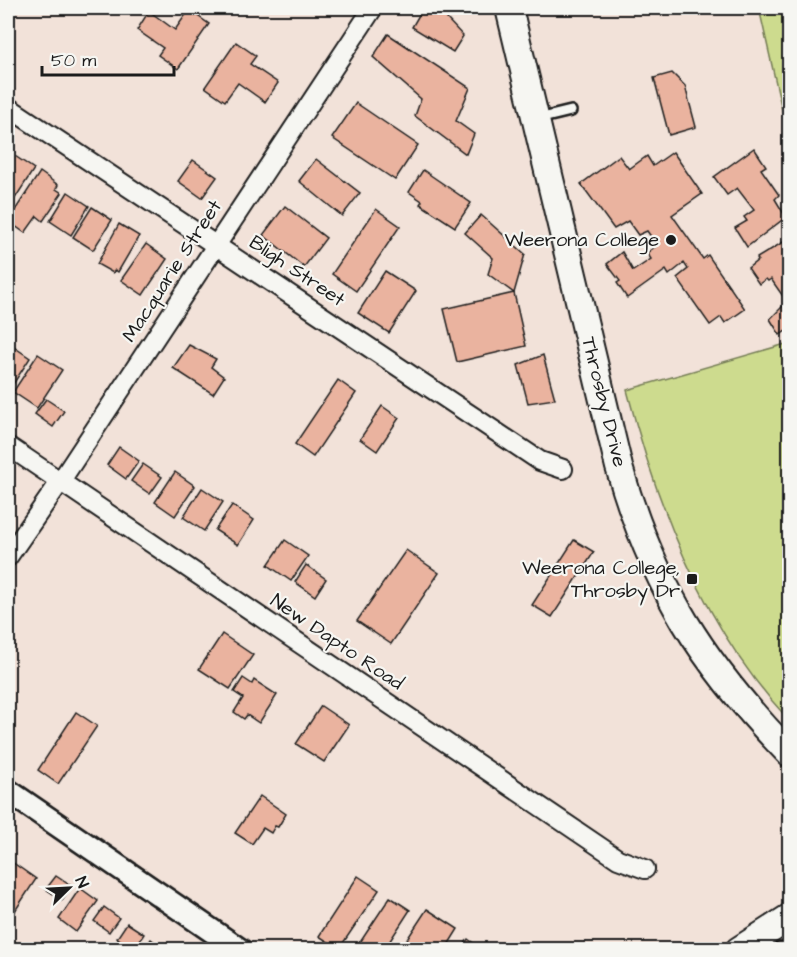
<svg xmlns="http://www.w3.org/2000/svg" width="797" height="957" viewBox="0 0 797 957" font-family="'Architects Daughter',sans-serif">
  <rect width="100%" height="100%" fill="#f2e2d9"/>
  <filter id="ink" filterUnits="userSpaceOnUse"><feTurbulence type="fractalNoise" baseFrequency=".0167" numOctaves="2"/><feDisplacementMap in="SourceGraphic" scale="12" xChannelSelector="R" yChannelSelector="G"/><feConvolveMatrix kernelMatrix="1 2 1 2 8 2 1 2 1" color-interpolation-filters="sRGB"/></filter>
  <g filter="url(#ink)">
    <g fill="#cddb8e" stroke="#747c55" stroke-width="1.5">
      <polygon points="759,8 789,8 789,141"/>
      <path d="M789 343H790L789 720C705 631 657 507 627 390Z"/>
    </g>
    <g fill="#eab39f" stroke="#1c1c1c" stroke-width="1.5">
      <polygon points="423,8 454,8 447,19 463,36 453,52 412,27"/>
      <polygon points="189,10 209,24 178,69 158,55 163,48 137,30 149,11 175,30"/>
      <polygon points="388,34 470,88 456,121 474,134 466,154 415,116 421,99 373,57"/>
      <polygon points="236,42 256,56 250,64 278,83 265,102 238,83 225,101 205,87"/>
      <polygon points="672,73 685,86 696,127 669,135 654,78"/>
      <polygon points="356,103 418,145 395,180 332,138"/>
      <polygon points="754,148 766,166 761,169 779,195 775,199 786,217 747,247 735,228 747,221 744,217 754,210 737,188 727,195 714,177"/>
      <polygon points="673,152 702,194 672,215 703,259 708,255 745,309 725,323 721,317 710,325 677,278 688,269 684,263 669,275 666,270 627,298 617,283 620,281 607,264 622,252 633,271 651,259 647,253 657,245 647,231 638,235 628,221 614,229 581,184 619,156 629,169 647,156 653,166"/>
      <polygon points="12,154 34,169 14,200 11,198 8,202 8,161"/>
      <polygon points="316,159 360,193 342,216 299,181"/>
      <polygon points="193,160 217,177 202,198 178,181"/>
      <polygon points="423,170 471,203 455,227 420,204 422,201 409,192"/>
      <polygon points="40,172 58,185 56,189 62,193 43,221 37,216 25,233 8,221"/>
      <polygon points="68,192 89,206 71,235 50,221"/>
      <polygon points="285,206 326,238 304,267 263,235"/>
      <polygon points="92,207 112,220 93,250 73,237"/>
      <polygon points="376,209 400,226 356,291 332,274"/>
      <polygon points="481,215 525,254 514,293 488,274 493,258 465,233"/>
      <polygon points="119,224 139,236 118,272 115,270 113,273 97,264"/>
      <polygon points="788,239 790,328 780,335 770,319 787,302 771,279 768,281 766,279 759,284 748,268 758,260 757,258"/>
      <polygon points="146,244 167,259 143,295 121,280"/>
      <polygon points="385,271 416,291 389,333 358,313"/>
      <polygon points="514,293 526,346 457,362 444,309"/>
      <polygon points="8,343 30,358 8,392"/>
      <polygon points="189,345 216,359 211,367 224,377 213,394 173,368"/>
      <polygon points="38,354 62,370 37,408 13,392"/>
      <polygon points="543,355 555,399 528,403 518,365"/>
      <polygon points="338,380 356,393 313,457 295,444"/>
      <polygon points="46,399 64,411 53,427 35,414"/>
      <polygon points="382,406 399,418 377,451 360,439"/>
      <polygon points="119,447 139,461 126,479 107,465"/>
      <polygon points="143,464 162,477 150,494 131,481"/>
      <polygon points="175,472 195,486 175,516 155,502"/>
      <polygon points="202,488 223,502 204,531 183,517"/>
      <polygon points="232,505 254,520 238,545 215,530"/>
      <polygon points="285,540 308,556 291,581 268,565"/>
      <polygon points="574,540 594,552 552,617 532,605"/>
      <polygon points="406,550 439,573 391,644 357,621"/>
      <polygon points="306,565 326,579 315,596 295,582"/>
      <polygon points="222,634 253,655 230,689 199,669"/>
      <polygon points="243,678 252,684 254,680 277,695 259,723 247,715 244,719 234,712 243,698 234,692"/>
      <polygon points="321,706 349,725 324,762 296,744"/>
      <polygon points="76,712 97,726 58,784 38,770"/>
      <polygon points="260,796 286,814 278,827 275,826 271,833 263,828 252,844 235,833"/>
      <polygon points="9,860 36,879 9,920 8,863"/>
      <polygon points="56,876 71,886 62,900 46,889"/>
      <polygon points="358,876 379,890 339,949 319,936"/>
      <polygon points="80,888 98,901 76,932 59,919"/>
      <polygon points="390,897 410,910 384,950 355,950"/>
      <polygon points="104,907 119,918 109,932 94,921"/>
      <polygon points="427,909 458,929 445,950 400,950"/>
      <polygon points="127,923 144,934 134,949 117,938"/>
      <polygon points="151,939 165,950 144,950"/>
      <polygon points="468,939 483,950 461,950"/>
    </g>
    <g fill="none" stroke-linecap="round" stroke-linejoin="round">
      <g stroke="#1c1c1c" stroke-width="14">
        <polyline id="service" points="538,119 571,111"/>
      </g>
      <g stroke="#1c1c1c" stroke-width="22">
        <g id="minor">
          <polyline points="8,107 540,461 563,469"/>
          <polyline points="8,446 618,859 645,869"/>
          <polyline points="8,557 60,482 373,8"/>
        </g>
      </g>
      <g stroke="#1c1c1c" stroke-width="27">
        <polyline id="tertiary" points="8,791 240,950"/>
      </g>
      <g stroke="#1c1c1c" stroke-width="30">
        <g id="secondary">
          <path d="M509 8 619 467C653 586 704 666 790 754"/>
          <polyline points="739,950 790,917"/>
        </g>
      </g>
      <use href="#service" stroke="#f6f6f2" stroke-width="9"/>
      <use href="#minor" stroke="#f6f6f2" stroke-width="18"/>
      <use href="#tertiary" stroke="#f6f6f2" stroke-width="22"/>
      <use href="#secondary" stroke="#f6f6f2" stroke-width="26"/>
    </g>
  </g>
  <g fill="#1c1c1c" stroke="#f6f6f2" stroke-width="2">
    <circle cx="671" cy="240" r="6"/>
    <rect x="686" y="573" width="12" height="12" rx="3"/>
  </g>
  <g text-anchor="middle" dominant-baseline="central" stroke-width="4.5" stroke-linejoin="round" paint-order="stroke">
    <g font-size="20" fill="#1c1c1c" stroke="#f6f6f2" text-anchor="end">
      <text x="659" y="240">Weerona College</text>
      <text x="680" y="568">Weerona College,<tspan x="680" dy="23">Throsby Dr</tspan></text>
    </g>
    <g font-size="20" fill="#1c1c1c" stroke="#f6f6f2">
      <text transform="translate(172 271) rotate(-57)">Macquarie Street</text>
      <text transform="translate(297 271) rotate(34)">Bligh Street</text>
      <text transform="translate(604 402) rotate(76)">Throsby Drive</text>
      <text transform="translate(337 642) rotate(34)">New Dapto Road</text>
    </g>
  </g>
  <rect width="797" height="957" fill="none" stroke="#f6f6f2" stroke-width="30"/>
  <rect x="15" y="15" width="767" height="927" fill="none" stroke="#1c1c1c" stroke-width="2" filter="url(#ink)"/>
  <g transform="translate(69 888) rotate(66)" stroke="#f6f6f2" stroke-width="4.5" paint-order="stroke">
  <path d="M0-4.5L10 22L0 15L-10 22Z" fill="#1c1c1c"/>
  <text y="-9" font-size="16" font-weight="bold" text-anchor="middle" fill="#1c1c1c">N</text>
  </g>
  <path d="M42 66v9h132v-9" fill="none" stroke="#1c1c1c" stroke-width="3"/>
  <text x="51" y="66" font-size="18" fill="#1c1c1c" stroke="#f6f6f2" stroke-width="4.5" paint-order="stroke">50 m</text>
</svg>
